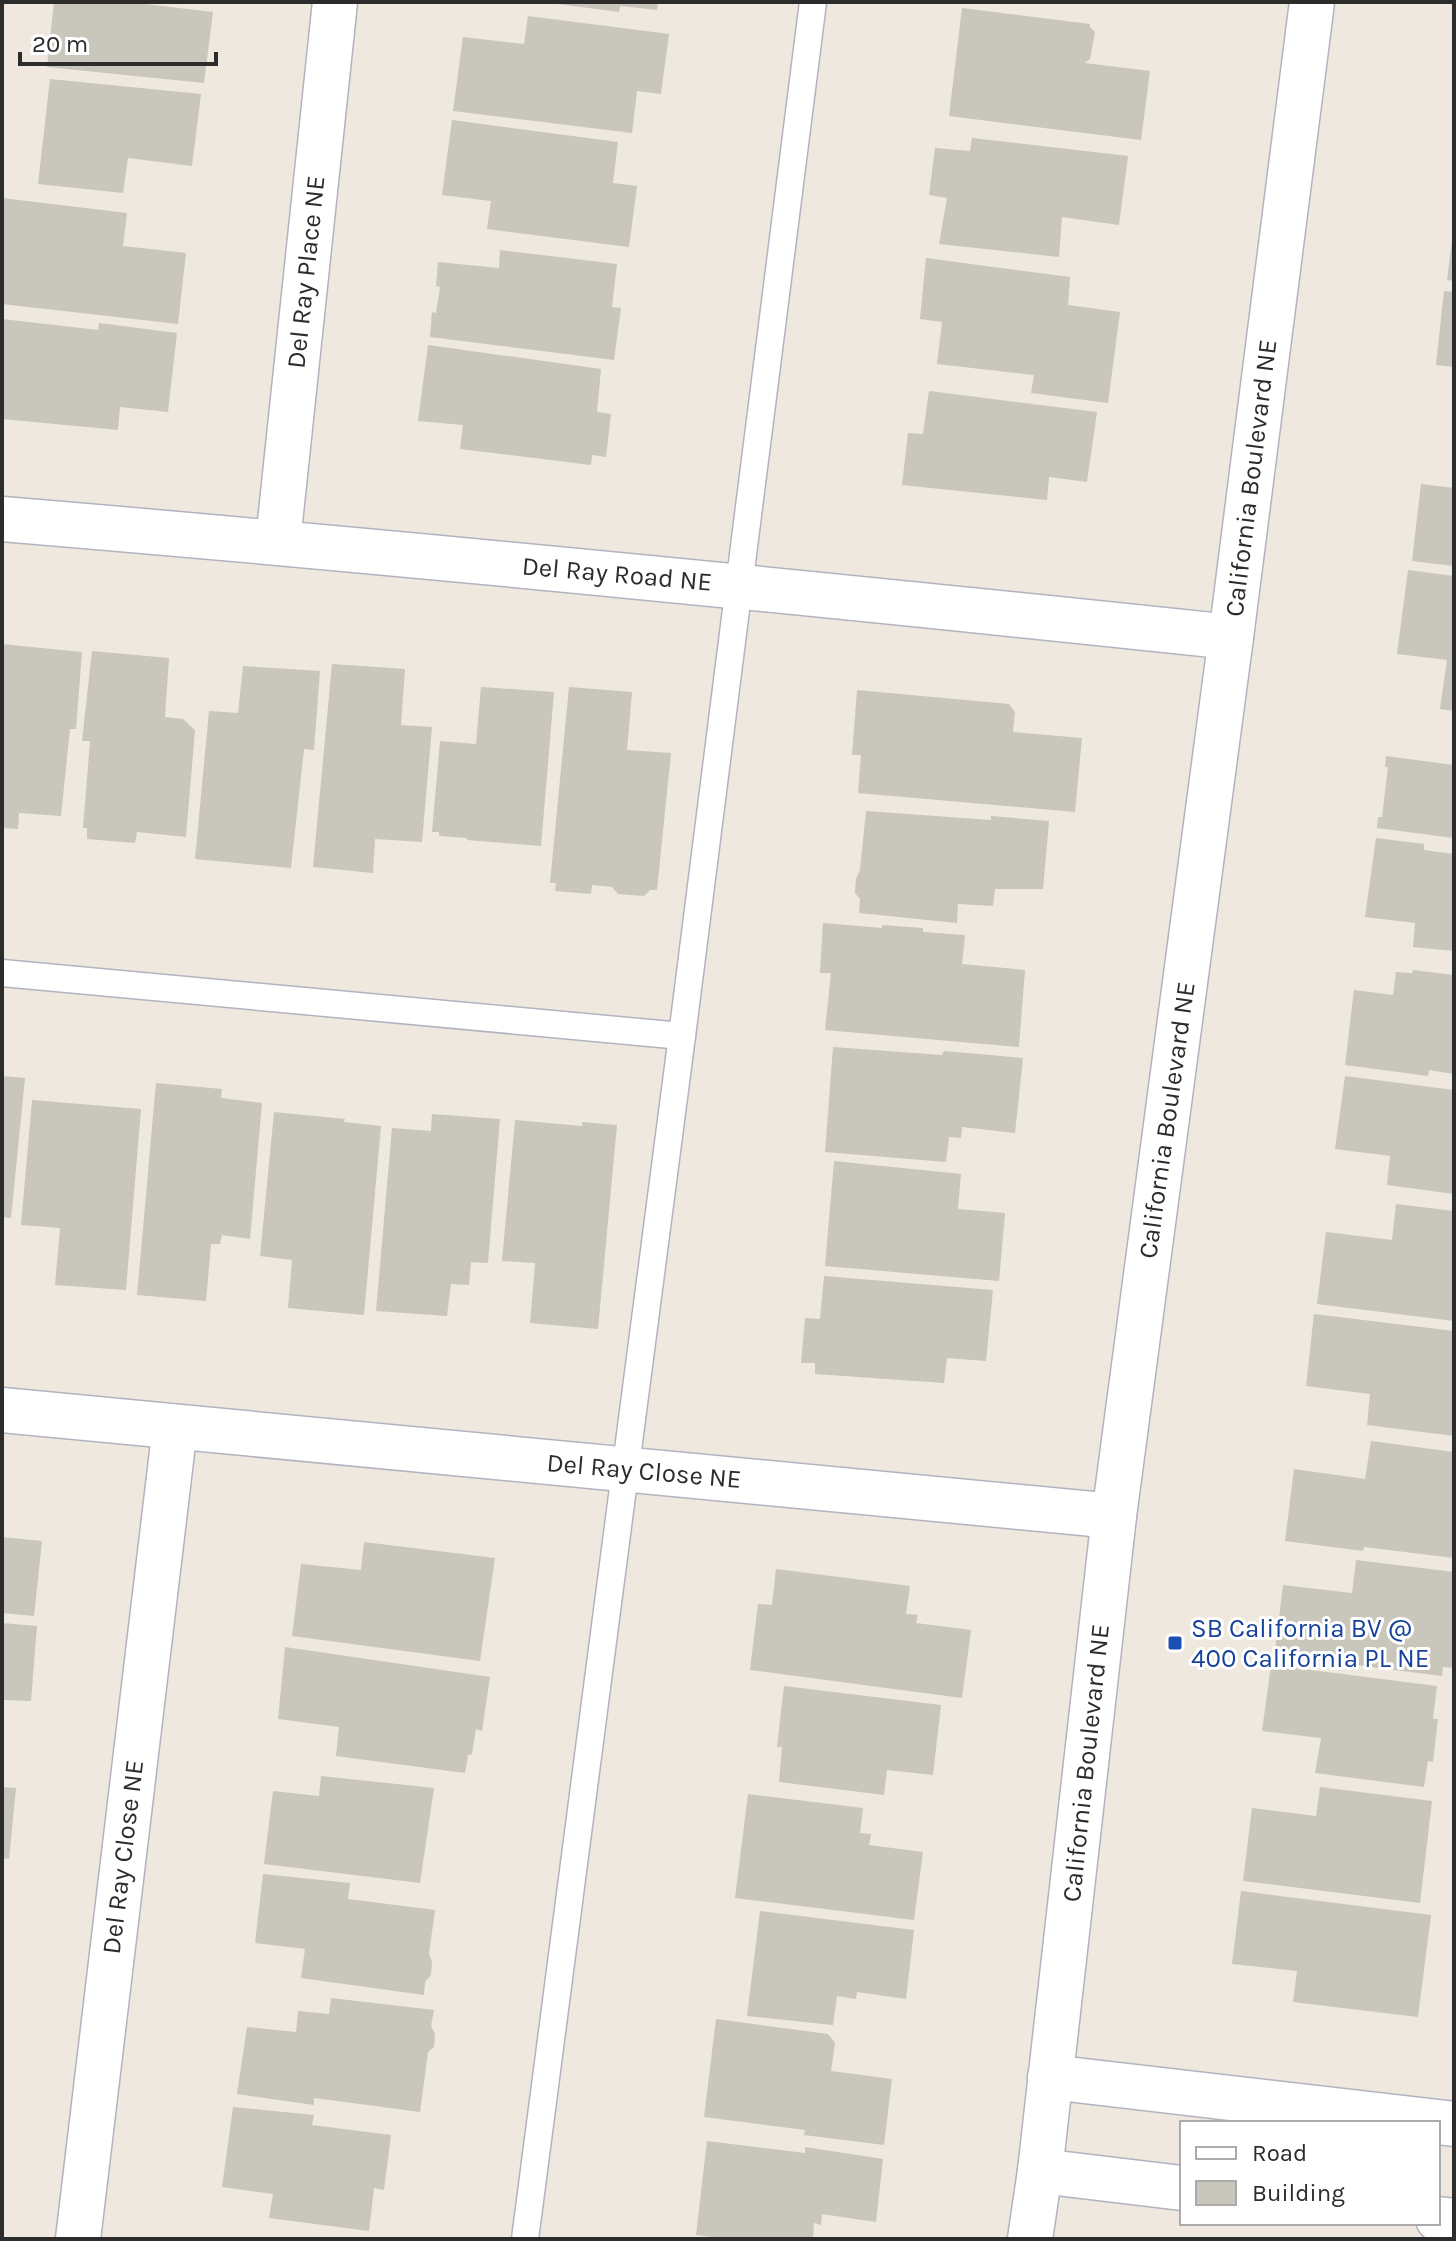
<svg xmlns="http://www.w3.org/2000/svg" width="1456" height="2241" viewBox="0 0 1456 2241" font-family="Karla,sans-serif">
  <rect width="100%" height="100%" fill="#eee8de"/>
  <g fill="#c9c6bc">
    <polygon points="54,2 145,2 145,4 213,12 204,83 47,67"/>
    <polygon points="558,2 658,2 657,10 620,6 619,12 558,4"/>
    <polygon points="962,8 1090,24 1090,27 1095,32 1090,59 1085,63 1150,71 1141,140 949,116"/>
    <polygon points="528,16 669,34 661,94 637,91 632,133 453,111 463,37 524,44"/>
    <polygon points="50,79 201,94 192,166 128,158 123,193 38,184"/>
    <polygon points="452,120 618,142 613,183 637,186 629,247 487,229 491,201 442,195"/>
    <polygon points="972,138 1128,156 1119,225 1062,217 1059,257 939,244 947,198 929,195 935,148 970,151"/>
    <polygon points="2,198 127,213 123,246 186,253 178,324 2,304"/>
    <polygon points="1452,240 1454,241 1454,281 1447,280"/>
    <polygon points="500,250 617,264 612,307 621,308 614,360 430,337 432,312 436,313 440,287 436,286 438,262 499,268"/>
    <polygon points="926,258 1070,277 1068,305 1120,312 1108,403 1031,393 1034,375 937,364 942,322 920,319"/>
    <polygon points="1444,291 1454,292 1454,367 1436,365"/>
    <polygon points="2,319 98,330 99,323 177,333 168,412 120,407 118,430 2,419"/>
    <polygon points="428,345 601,369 597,412 611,414 606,457 592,455 591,465 460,449 463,425 418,421"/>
    <polygon points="929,391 1097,412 1087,482 1049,477 1047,500 902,485 908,433 923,434"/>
    <polygon points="1421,484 1454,488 1454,566 1412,561"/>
    <polygon points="1408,570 1454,576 1454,711 1440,709 1447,660 1397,654"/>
    <polygon points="2,644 82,652 76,729 70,729 61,816 19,813 18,829 2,828"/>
    <polygon points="92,651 169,658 165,717 183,719 195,730 186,837 137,832 135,843 87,839 87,828 83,828 90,741 82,741"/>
    <polygon points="332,664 405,669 401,725 432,727 422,842 375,839 373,873 313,867"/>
    <polygon points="243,666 320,671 314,750 304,749 291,868 195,859 209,711 238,713"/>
    <polygon points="481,687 554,692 541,846 467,840 467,838 439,836 439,832 432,832 440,741 476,744"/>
    <polygon points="569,687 632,692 627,750 671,753 657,890 650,890 644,896 618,894 612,887 592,885 591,894 555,891 556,883 550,883"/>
    <polygon points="857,690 1009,704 1015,712 1013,732 1082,738 1075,812 858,793 861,755 852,755"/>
    <polygon points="1386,756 1454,765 1453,838 1377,828 1378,817 1382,817 1388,767 1385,767"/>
    <polygon points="866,811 991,820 991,816 1049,821 1043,889 995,889 993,906 958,904 957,923 859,913 860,899 855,893 856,879 860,870"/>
    <polygon points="1376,838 1424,844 1424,850 1454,854 1454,951 1413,947 1415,923 1365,917"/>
    <polygon points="823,923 882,928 882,925 923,928 923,932 965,935 962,964 1025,970 1019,1047 825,1030 831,973 820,973"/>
    <polygon points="1413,970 1454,975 1454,1074 1429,1070 1428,1076 1345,1065 1354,990 1393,995 1396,972 1412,973"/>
    <polygon points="833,1047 942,1055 944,1051 1023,1058 1015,1133 962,1127 961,1138 949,1137 946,1162 825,1152"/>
    <polygon points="2,1076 25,1078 11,1218 2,1217"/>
    <polygon points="1345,1076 1454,1090 1454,1194 1387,1185 1390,1156 1335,1149"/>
    <polygon points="156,1083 222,1089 221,1098 262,1103 250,1239 222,1235 220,1244 211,1244 206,1301 137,1295"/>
    <polygon points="32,1100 141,1109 126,1290 55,1285 60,1228 21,1225"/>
    <polygon points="274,1112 345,1119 344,1122 381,1126 364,1315 288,1308 292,1260 260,1256"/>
    <polygon points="432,1114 500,1119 488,1263 471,1262 469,1285 451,1284 447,1316 376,1311 392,1128 431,1131"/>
    <polygon points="515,1120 582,1126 582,1122 617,1125 598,1329 530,1323 535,1263 502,1261"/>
    <polygon points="834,1161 961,1174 958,1209 1005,1213 999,1281 825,1266"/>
    <polygon points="1396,1204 1454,1211 1454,1321 1317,1304 1326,1232 1392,1240"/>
    <polygon points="824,1276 993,1290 986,1361 947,1358 944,1383 815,1374 815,1363 801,1363 805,1318 820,1319"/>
    <polygon points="1314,1314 1454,1331 1454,1436 1367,1425 1370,1394 1306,1386"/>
    <polygon points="1371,1441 1454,1452 1454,1558 1364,1547 1363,1551 1285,1541 1294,1469 1365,1479"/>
    <polygon points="2,1537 42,1541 34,1616 2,1613"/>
    <polygon points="364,1542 495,1558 480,1661 292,1636 301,1564 361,1570"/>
    <polygon points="1356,1560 1454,1572 1454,1668 1443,1667 1442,1676 1340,1663 1341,1659 1275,1651 1283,1585 1352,1593"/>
    <polygon points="776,1569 910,1586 906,1614 918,1615 916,1623 971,1630 962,1698 750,1670 758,1604 772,1605"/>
    <polygon points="2,1623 37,1626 31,1701 2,1700"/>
    <polygon points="285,1647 490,1677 482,1731 476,1729 472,1754 468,1755 465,1773 336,1756 339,1727 278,1719"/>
    <polygon points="1271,1665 1437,1686 1433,1719 1438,1719 1433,1762 1428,1761 1424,1787 1315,1773 1321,1738 1262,1731"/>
    <polygon points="784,1686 941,1705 933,1775 887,1770 884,1795 779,1782 782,1747 777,1747"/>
    <polygon points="321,1776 434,1788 420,1883 264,1864 273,1791 319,1796"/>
    <polygon points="2,1787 16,1788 9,1859 2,1858"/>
    <polygon points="1320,1787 1432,1801 1420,1903 1243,1881 1252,1808 1316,1816"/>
    <polygon points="748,1794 863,1808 860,1833 871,1834 869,1845 923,1852 914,1920 735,1898"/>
    <polygon points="263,1874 350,1883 348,1899 435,1910 429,1954 432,1961 431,1975 425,1982 424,1995 301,1978 305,1949 255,1943"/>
    <polygon points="1241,1891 1431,1915 1418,2017 1293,2002 1297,1971 1232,1964"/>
    <polygon points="760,1911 914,1930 906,1999 857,1992 856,1999 837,1996 833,2025 747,2016"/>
    <polygon points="331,1998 434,2010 431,2026 435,2034 434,2047 428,2052 420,2112 314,2098 314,2105 237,2094 247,2027 296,2032 298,2011 329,2014"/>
    <polygon points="716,2019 828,2034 835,2043 831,2071 892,2079 884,2145 804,2135 805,2130 704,2117"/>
    <polygon points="233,2107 314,2115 312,2125 391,2135 384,2190 374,2188 369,2231 269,2218 273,2194 222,2187"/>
    <polygon points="707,2141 805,2153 805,2147 883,2159 876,2222 822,2214 821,2225 814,2223 813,2239 727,2239 696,2235"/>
  </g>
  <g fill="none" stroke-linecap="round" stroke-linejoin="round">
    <g stroke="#b2b3c0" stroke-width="29">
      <g id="service">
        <polyline points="2,973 682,1036"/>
        <polyline points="525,2239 682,1036 813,2"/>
      </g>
    </g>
    <g stroke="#b2b3c0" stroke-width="47">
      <g id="minor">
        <path d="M2 519C412 553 822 594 1231 637"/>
        <polyline points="278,541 335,2"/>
        <polyline points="2,1410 1114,1516"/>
        <polyline points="1050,2077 1454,2124"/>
        <polyline points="1040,2171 1182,2188"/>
        <polyline points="1438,2219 1454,2221"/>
        <polyline points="78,2239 175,1427"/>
      </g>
    </g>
    <g stroke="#b2b3c0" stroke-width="47">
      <polyline id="tertiary" points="1030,2239 1040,2171 1114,1516 1231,637 1312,2"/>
    </g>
    <use href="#service" stroke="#fff" stroke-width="26"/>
    <use href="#minor" stroke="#fff" stroke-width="44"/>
    <use href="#tertiary" stroke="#fff" stroke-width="44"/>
  </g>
  <rect fill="#1a4fb4" stroke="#fff" stroke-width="3" x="1167" y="1635" width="16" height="16" rx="4"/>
  <g text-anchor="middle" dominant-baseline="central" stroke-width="6" stroke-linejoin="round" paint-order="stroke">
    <g font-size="26" fill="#2c2c2c" stroke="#fff">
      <text transform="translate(306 272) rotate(-84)">Del Ray Place NE</text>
      <text transform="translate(1251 478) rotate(-83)">California Boulevard NE</text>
      <text transform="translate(617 574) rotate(5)">Del Ray Road NE</text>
      <text transform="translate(1167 1120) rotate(-82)">California Boulevard NE</text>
      <text transform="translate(644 1471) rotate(5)">Del Ray Close NE</text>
      <text transform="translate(1086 1763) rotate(-84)">California Boulevard NE</text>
      <text transform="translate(123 1857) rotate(-83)">Del Ray Close NE</text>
    </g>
    <g font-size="26" fill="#164399" stroke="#fff" text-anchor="start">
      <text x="1191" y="1628">SB California BV @<tspan x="1191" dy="30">400 California PL NE</tspan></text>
    </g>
  </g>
  <rect width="1456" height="2241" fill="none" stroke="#2c2c2c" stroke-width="8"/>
  <rect x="1180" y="2121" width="260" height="104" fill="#ffffff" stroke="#ababab" stroke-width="2"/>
  <rect x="1196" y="2147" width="40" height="12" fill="#ffffff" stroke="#ababab" stroke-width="2"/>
  <text x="1252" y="2161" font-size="24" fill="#2c2c2c">Road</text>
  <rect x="1196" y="2181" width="40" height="24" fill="#c9c6bc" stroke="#ababab" stroke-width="2"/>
  <text x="1252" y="2201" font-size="24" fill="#2c2c2c">Building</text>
  <path d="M20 52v12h196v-12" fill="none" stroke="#2c2c2c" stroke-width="4"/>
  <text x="32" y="52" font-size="24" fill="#2c2c2c" stroke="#ffffff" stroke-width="6" paint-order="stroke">20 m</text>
</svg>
